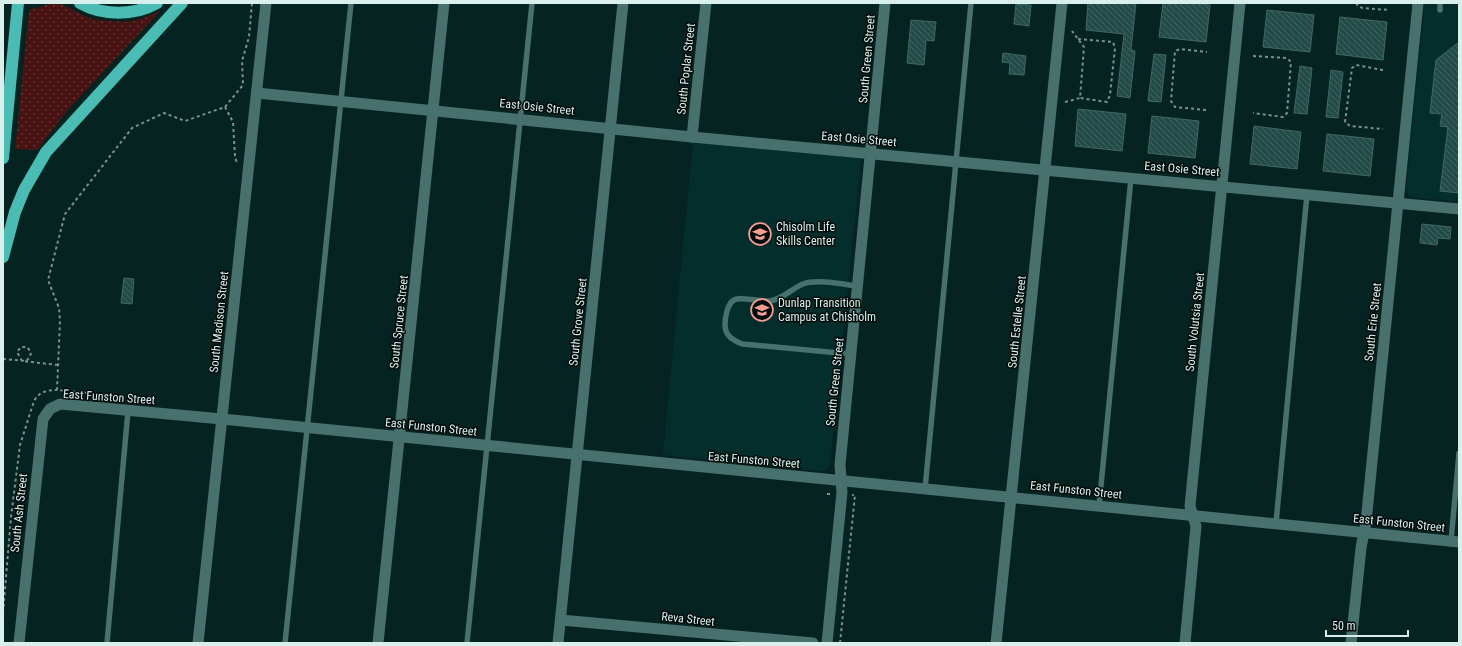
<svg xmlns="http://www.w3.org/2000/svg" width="1462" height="646" viewBox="0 0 1462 646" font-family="'Roboto Condensed',sans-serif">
  <defs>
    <pattern id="grass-dots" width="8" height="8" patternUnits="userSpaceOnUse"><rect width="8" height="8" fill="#491313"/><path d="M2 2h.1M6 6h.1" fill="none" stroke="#633636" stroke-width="1.8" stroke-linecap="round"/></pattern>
    <pattern id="building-back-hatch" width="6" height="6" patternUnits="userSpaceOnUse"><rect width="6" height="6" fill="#234b47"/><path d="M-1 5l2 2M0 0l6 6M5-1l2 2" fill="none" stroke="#426562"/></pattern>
  </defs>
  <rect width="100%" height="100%" fill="#052421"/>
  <g fill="#042e2b">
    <polygon points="1425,3 1459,3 1459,202 1414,197 1408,194 1406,189"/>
    <polygon points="693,142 857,158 861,160 830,464 828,469 824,471 663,455"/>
  </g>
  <path fill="url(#grass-dots)" d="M53 3C65 3 76 13 87 17 98 22 121 22 133 21 142 19 152 14 160 11L66 112 37 150 15 149 29 10Z"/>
  <g fill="url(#building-back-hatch)" stroke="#416864">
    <polygon points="1088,3 1136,3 1131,50 1135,51 1130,98 1117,96 1124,34 1086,30"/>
    <polygon points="1163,3 1191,3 1210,5 1206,42 1159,37"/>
    <polygon points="1016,4 1031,5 1029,26 1014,24"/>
    <polygon points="1267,10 1314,15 1310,52 1263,47"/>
    <polygon points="1340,17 1387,22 1383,60 1336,54"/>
    <polygon points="911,20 936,22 934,41 926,40 924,65 907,63"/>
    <polygon points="1459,42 1459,193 1440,191 1448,127 1440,126 1442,114 1430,113 1436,60"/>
    <polygon points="1003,53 1026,56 1024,75 1009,74 1010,63 1002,62"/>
    <polygon points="1154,54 1166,55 1161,102 1148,101"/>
    <polygon points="1300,66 1312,68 1307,114 1294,113"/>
    <polygon points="1331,70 1343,72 1338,118 1326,117"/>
    <polygon points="1078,109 1126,114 1122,151 1075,146"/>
    <polygon points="1152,116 1199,121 1195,158 1148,153"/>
    <polygon points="1254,126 1301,132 1297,169 1250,164"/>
    <polygon points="1327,134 1374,139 1370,176 1323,171"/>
    <polygon points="1422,224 1451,227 1450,239 1438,238 1437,245 1420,243"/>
    <polygon points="124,278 134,279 132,304 121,303"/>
  </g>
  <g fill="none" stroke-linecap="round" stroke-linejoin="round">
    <g stroke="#78928f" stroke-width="2" stroke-dasharray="3 3" stroke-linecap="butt">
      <polyline points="1358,3 1357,5 1362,8 1389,10"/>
      <polyline points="1078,39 1113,42 1115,48 1110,95 1107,102 1080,98"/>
      <polyline points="1253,56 1287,58 1291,62 1287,113 1283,117 1253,113"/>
      <polyline points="1383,70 1356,65 1352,68 1345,122 1350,126 1383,129"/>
      <polyline points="1065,102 1080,98 1084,47 1072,31"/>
      <polyline points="225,107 233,122 235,156 237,164"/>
      <polyline points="1206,110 1175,107 1171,101 1175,51 1180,49 1207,52"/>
      <polyline points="3,359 26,361 30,357 31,352 27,347 21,347 17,352 22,361 58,365"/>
      <polyline points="117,396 57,390 60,321 59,308 48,280 65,214 132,128 164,113 185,121 225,107 243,85 242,61 249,37 252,3"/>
      <polyline points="827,494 832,494"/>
      <path d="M3 613 11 517 20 445 34 401C39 392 46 390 57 390"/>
      <polyline points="840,643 855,495 852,495"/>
    </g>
    <g stroke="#48706c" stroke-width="5.5">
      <polyline points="1440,10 1440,3"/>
      <path d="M850 354 742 344C733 340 725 336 725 325 725 318 727 304 734 300 740 296 762 302 770 301 783 299 791 289 803 284 817 279 842 284 857 286"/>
      <polyline points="925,489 971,3"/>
      <polyline points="1099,506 1131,178"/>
      <polyline points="1276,523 1307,194"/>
      <polyline points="1451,541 1459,453"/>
      <polyline points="107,643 128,411"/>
      <polyline points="285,643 351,3"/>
      <polyline points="467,643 532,3"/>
    </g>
    <g stroke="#48706c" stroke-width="11">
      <polyline points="257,93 692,137 1459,209"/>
      <polyline points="692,137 706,3"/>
      <polyline points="561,620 813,643"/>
      <polyline points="19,643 43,419 50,409 60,404 222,419 1459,542"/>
      <polyline points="198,643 266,3"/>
      <polyline points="378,643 444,3"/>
      <polyline points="558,643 623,3"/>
      <polyline points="827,643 842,492 840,465 885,3"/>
      <polyline points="996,643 1062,3"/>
      <polyline points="1185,643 1196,526 1190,506 1240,3"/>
      <polyline points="1351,643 1361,548 1366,522 1418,3"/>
    </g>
    <g stroke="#4abcb3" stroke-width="12">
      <path d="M80 3C103 16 134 16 157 3"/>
      <polyline points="3,158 18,3"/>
      <polyline points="3,257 15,212 24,190 46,152 182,3"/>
    </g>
  </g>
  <defs>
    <g id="school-ring" transform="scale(1.15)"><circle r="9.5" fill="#000b0a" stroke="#f59c95" stroke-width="1.5"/><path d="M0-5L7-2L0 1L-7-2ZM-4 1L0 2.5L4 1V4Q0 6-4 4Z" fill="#f59c95"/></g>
  </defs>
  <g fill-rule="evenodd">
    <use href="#school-ring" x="760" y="234"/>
    <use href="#school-ring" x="762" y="310"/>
  </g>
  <g text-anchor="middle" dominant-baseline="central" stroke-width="3" stroke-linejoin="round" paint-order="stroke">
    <g font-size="12" fill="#d9efec" stroke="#000b0a">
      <text transform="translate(867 59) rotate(-85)">South Green Street</text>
      <text transform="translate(686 69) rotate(-84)">South Poplar Street</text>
      <text transform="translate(537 107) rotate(6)">East Osie Street</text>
      <text transform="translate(859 139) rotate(5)">East Osie Street</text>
      <text transform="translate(1182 169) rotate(5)">East Osie Street</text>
      <text transform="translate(219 322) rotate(-84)">South Madison Street</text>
      <text transform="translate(399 322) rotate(-84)">South Spruce Street</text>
      <text transform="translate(578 322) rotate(-84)">South Grove Street</text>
      <text transform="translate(1017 322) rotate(-84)">South Estelle Street</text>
      <text transform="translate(1195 322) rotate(-84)">South Volutsia Street</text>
      <text transform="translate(1373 322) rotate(-84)">South Erie Street</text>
      <text transform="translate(835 382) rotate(-84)">South Green Street</text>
      <text transform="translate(109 397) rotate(4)">East Funston Street</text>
      <text transform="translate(431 427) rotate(6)">East Funston Street</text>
      <text transform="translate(754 460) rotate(5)">East Funston Street</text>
      <text transform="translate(1076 490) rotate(6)">East Funston Street</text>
      <text transform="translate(19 513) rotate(-84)">South Ash Street</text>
      <text transform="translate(1399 523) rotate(6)">East Funston Street</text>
      <text transform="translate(688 619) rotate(6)">Reva Street</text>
    </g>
    <g font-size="12" fill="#d9efec" stroke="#000b0a" text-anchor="start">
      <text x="776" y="227">Chisolm Life<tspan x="776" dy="14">Skills Center</tspan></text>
      <text x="778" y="303">Dunlap Transition<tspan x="778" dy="14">Campus at Chisholm</tspan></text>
    </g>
  </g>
  <rect width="1462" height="646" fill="none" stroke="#d9efec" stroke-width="8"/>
  <path d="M1326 630v6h82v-6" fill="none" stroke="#d9efec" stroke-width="2"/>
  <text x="1332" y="630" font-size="12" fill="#d9efec" stroke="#000b0a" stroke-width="3" paint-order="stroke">50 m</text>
</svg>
